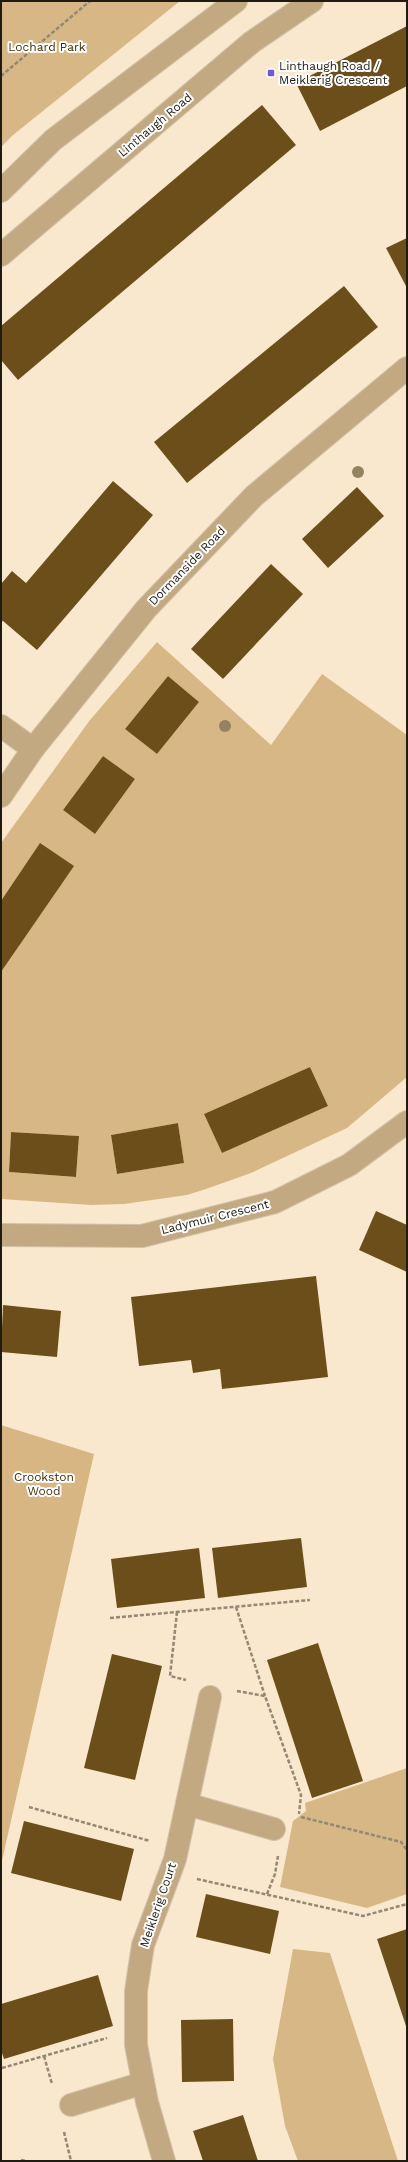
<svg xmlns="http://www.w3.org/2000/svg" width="408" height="2162" viewBox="0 0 408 2162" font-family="'Work Sans',sans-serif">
  <rect width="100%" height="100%" fill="#fae8ce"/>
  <g fill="#d8b786" fill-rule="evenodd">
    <polygon points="1,1 180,1 13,135 1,147"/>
    <path d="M157 642 271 745 322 674 407 735V1077L347 1128 251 1173 206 1189 187 1195 124 1204 91 1205 1 1199V972L73 866 1 901V843L90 720ZM168 676 199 702 157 754 125 729ZM103 756 135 779 95 834 63 810ZM310 1067 328 1106 222 1153 204 1114ZM178 1123 184 1163 117 1174 111 1135ZM11 1132 79 1136 76 1177 9 1172Z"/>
    <polygon points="407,1768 407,1894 367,1908 280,1887 293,1821 306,1811 305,1803"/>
    <polygon points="293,1949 330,1953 398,2161 298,2161 285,2126 273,2059"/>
  </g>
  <polygon fill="#d8b683" points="1,1425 94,1454 1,1865"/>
  <g fill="#6c4e1b">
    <polygon points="407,26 407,86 320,131 296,83"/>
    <polygon points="262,105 296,145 18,380 1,360 1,326"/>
    <polygon points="407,238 407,288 386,248"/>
    <polygon points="344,286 378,327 187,483 154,442"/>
    <polygon points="113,481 153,515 37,650 3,621 1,622 1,584 12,571 26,583"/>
    <polygon points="357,487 384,516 328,568 302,539"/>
    <polygon points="271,564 303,594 223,679 191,649"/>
    <polygon points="168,676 199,702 157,754 125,729"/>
    <polygon points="103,756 135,779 95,834 63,810"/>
    <polygon points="40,843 74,866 1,972 1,901"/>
    <polygon points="310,1067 328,1106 222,1153 204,1114"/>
    <polygon points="178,1123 184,1163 117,1174 111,1135"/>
    <polygon points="11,1132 79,1136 76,1177 9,1172"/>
    <polygon points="376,1211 407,1225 407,1272 359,1250"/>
    <polygon points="316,1276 328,1377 222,1389 220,1369 193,1373 191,1360 139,1366 131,1297"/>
    <polygon points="3,1305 61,1311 57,1357 1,1352"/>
    <polygon points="301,1538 307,1587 218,1598 212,1548"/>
    <polygon points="199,1548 205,1598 117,1608 111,1559"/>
    <polygon points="318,1643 363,1781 312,1798 267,1660"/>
    <polygon points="112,1654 162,1666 135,1780 84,1768"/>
    <polygon points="24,1821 134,1849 121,1901 11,1873"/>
    <polygon points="206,1894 279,1911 270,1954 196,1937"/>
    <polygon points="407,1929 407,2029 377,1939"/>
    <polygon points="98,1975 113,2026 4,2059 1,2050 1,2004"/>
    <polygon points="233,2019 234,2081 182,2082 181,2020"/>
    <polygon points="243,2115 258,2161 203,2161 193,2131"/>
  </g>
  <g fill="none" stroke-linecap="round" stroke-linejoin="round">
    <g stroke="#d3c3ac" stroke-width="24">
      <g id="minor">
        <polyline points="1,191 53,140 236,1"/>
        <polyline points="1,255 252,42 312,1"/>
        <polyline points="1,726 33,749"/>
        <polyline points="1,796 33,749 146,609 254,496 407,368"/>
        <polyline points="1,1235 142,1236 275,1202 349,1165 407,1122"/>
        <polyline points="187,1804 274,1829"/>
        <polyline points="71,2105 143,2083"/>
        <polyline points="164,2161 147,2102 136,2045 136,1991 143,1945 175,1859 210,1697"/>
      </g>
    </g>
    <g stroke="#938775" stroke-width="2.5" stroke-dasharray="4 2" stroke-linecap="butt">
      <polyline points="1,76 90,1"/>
      <polyline points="236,1607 265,1696"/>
      <polyline points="177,1612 170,1676 186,1680"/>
      <polyline points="110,1618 310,1600"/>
      <polyline points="237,1691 265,1696 301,1795 299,1814"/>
      <polyline points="29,1807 150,1841"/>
      <polyline points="301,1817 401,1842 407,1850"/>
      <polyline points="197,1879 363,1916 407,1904"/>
      <polyline points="267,1894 275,1874 278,1856"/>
      <polyline points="44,2056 52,2084"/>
      <polyline points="2,2068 107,2038"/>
      <polyline points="64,2132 71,2161"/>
      <polyline points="21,2160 27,2161"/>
    </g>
    <use href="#minor" stroke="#c3a981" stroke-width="22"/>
  </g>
  <g fill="#96825e">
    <circle cx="358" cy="472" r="6"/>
    <circle cx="225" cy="726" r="6"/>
  </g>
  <rect fill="#7059d3" stroke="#fff" stroke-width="1.5" x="267" y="69" width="8" height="8" rx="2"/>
  <g text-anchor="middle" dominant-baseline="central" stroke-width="4" stroke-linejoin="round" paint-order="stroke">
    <g font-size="12" fill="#452e02" stroke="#fff">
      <text x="47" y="47">Lochard Park</text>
      <text x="44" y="1477">Crookston<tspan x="44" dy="14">Wood</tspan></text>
    </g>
    <g font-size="12" fill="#211b12" stroke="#fff" text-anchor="start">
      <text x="279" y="66">Linthaugh Road /<tspan x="279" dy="14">Meiklerig Crescent</tspan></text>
    </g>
    <g font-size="12" fill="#211b12" stroke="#fff">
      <text transform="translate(155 125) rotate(-40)">Linthaugh Road</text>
      <text transform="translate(187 566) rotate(-46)">Dormanside Road</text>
      <text transform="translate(215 1217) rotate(-14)">Ladymuir Crescent</text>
      <text transform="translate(158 1905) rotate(-71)">Meiklerig Court</text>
    </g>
  </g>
  <rect width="408" height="2162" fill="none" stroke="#211b12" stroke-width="4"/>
</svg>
